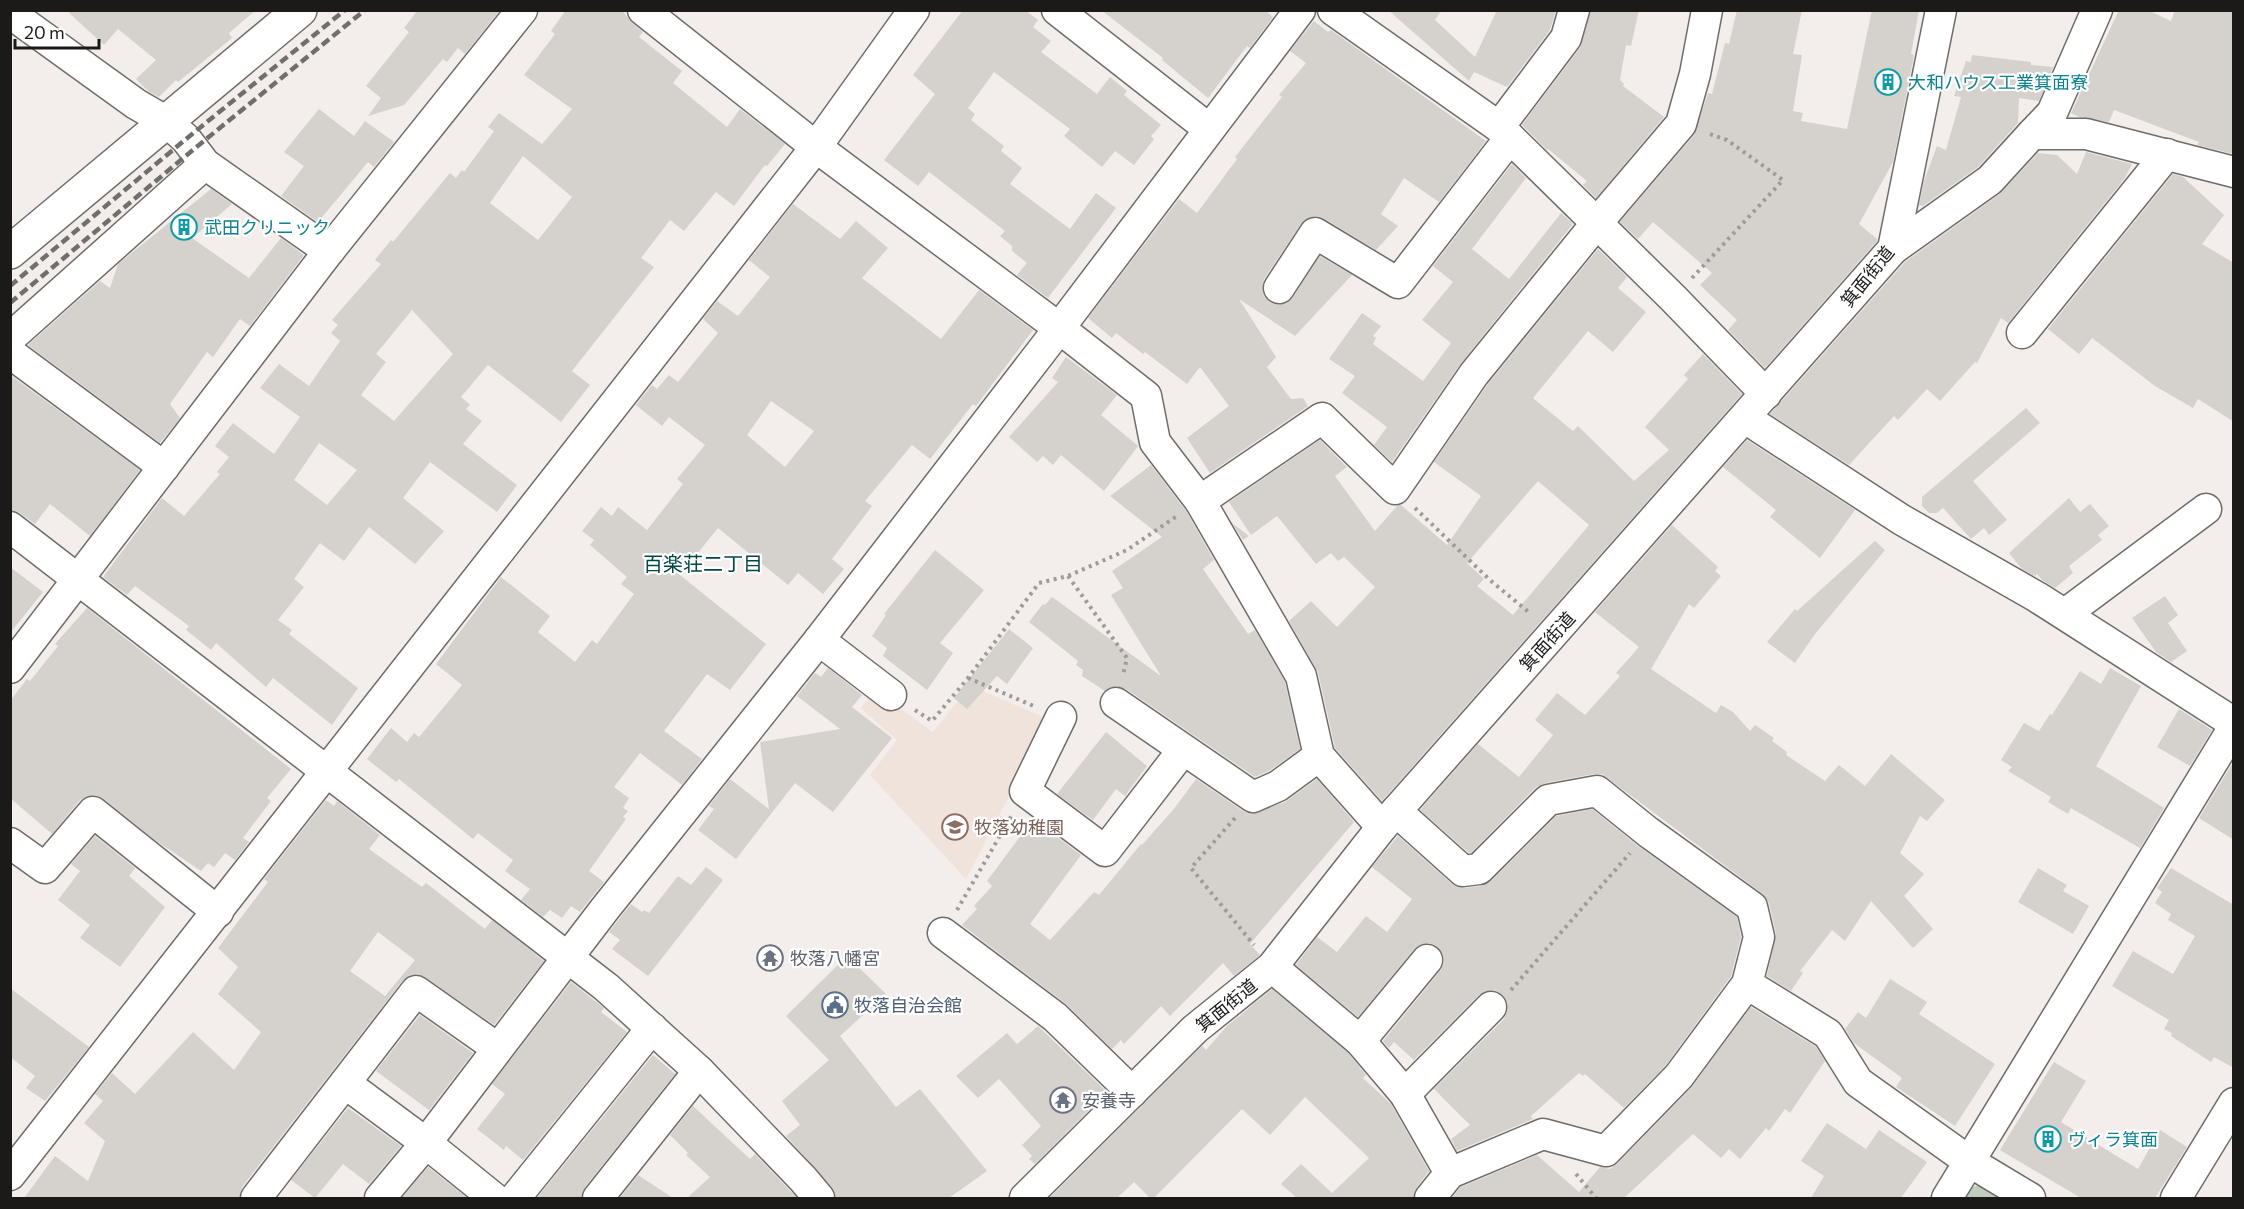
<svg xmlns="http://www.w3.org/2000/svg" width="2244" height="1209" viewBox="0 0 2244 1209" font-family="Commissioner,'Noto Sans JP',sans-serif">
  <rect width="100%" height="100%" fill="#f3eeeb"/>
  <polygon fill="#efe3db" points="978,689 1041,716 1045,727 966,879 870,775 897,740 861,708 870,696 898,707 933,732 965,692"/>
  <polygon fill="#bfcfbb" points="1986,1184 2011,1198 1961,1198 1967,1188"/>
  <g fill="#d5d1cd" fill-rule="evenodd">
    <polygon points="66,10 256,10 229,33 232,38 178,82 176,80 159,97 149,92 136,79 156,60 118,29 104,45"/>
    <polygon points="418,10 500,10 465,54 458,48 447,62 443,59 404,105 368,116 381,98 366,86 409,32 404,28"/>
    <path d="M566 10H622L632 23 643 32 639 37 682 71 673 83 727 127 740 109 785 144 767 166 765 165 734 206 716 192 684 231 670 220 641 258 654 267 572 371 590 385 561 422 488 365 461 397 470 405 466 409 482 421 463 444 517 485 497 512 430 462 403 498 444 531 415 564 369 527 344 561 320 543 294 579 304 587 278 620 292 630 289 634 358 688 332 725 273 678 266 687 216 643 211 650 186 630 189 626 135 586 127 595 103 577 162 498 184 516 220 474 217 472 229 457 215 446 233 423 274 454 300 417 260 388 279 364 309 386 340 341 331 333 338 325 332 320 381 264 375 260 391 240 393 242 450 173 456 178 462 170 464 172 494 131 488 127 499 113 542 144 572 109 524 75 555 34 551 31ZM523 156 572 197 538 240 490 203ZM412 310 453 354 394 421 361 395 386 362 376 354ZM319 443 357 470 327 505 294 480Z"/>
    <polygon points="963,10 1025,10 1038,20 1033,27 1051,41 1041,52 1097,94 1110,77 1127,91 1124,95 1161,125 1151,136 1154,139 1134,165 1115,151 1102,167 1064,136 1070,129 994,72 968,108 975,114 971,120 1004,146 1001,151 1022,168 1010,184 1070,229 1096,193 1116,208 1048,298 1017,275 1027,263 1012,251 1012,246 1000,236 1005,231 929,172 918,186 884,160 935,94 913,75"/>
    <polygon points="1101,10 1265,10 1273,17 1250,48 1247,46 1208,98 1162,60 1163,58"/>
    <polygon points="1388,10 1442,10 1435,20 1475,57 1497,10 1556,10 1550,30 1507,87 1474,72 1469,81"/>
    <polygon points="1591,10 1639,10 1631,46 1626,45 1620,80 1624,84 1623,86 1664,117 1596,198 1583,185 1587,181 1548,149 1547,150 1522,125 1580,48"/>
    <polygon points="1737,10 1802,10 1793,54 1802,55 1793,111 1803,113 1801,121 1847,129 1872,10 1919,10 1911,54 1914,55 1893,162 1859,224 1877,239 1877,241 1765,368 1728,330 1737,320 1700,285 1712,273 1653,222 1638,239 1620,222 1694,135 1708,93 1712,94 1725,43 1729,44"/>
    <polygon points="2119,10 2148,10 2171,21 2175,10 2234,10 2234,154 2197,145 2199,142 2114,110 2109,122 2079,117 2071,113"/>
    <polygon points="1314,21 1328,32 1331,30 1486,141 1439,202 1404,178 1381,214 1398,226 1376,250 1323,218 1316,216 1308,218 1301,224 1264,279 1262,288 1264,296 1269,302 1277,305 1287,303 1293,297 1320,256 1352,275 1295,336 1239,299 1276,357 1267,367 1291,399 1303,398 1308,406 1210,473 1187,438 1229,406 1200,367 1187,384 1145,352 1143,354 1116,333 1112,338 1088,318 1179,199 1197,213 1237,159 1235,157 1282,97 1279,95 1306,63 1290,51"/>
    <polygon points="1972,55 2031,62 2031,65 2053,67 2039,101 2019,98 2018,123 1978,167 1923,206 1919,205 1924,181 1937,146 1946,150 1961,97 1954,96 1966,61 1971,62"/>
    <polygon points="319,109 354,136 365,121 394,142 374,167 368,162 318,222 281,196 304,166 284,152"/>
    <polygon points="2086,152 2132,164 2125,178 2008,323 2001,318 1977,363 1975,362 1940,401 1927,389 1898,420 1894,416 1849,465 1770,414 1905,262 2000,194 2038,153 2057,155 2077,174"/>
    <polygon points="1512,164 1526,178 1472,249 1509,279 1561,213 1573,224 1461,363 1392,462 1374,445 1387,427 1342,393 1355,376 1329,359 1362,313 1381,326 1373,336 1376,338 1373,344 1423,381 1451,343 1422,320 1453,282 1433,266"/>
    <polygon points="2173,174 2183,177 2224,215 2202,244 2234,263 2234,422 2198,399 2193,408 2155,386 2092,338 2079,354 2048,329"/>
    <polygon points="211,189 232,204 192,238 249,278 281,238 304,255 250,326 240,319 213,357 207,352 170,404 180,418 160,443 28,345 100,281 110,288 118,264"/>
    <path d="M793 204 840 239 856 221 888 248 862 278 941 339 979 290 1033 330 976 406 973 404 930 459 912 445 865 501 872 506 832 559 844 569 823 594 798 573 788 585 718 528 680 575 766 644 730 690 707 674 664 731 702 759 682 785 640 753 614 787 629 798 623 808 628 811 623 817 626 819 589 871 604 882 580 912 571 906 562 918 550 910 543 917 521 900 530 889 505 871 513 860 478 833 473 839 399 779 396 782 367 759 391 728 407 742 414 733 419 737 462 685 436 664 501 577 550 616 538 632 575 662 592 640 597 644 634 594 621 584 627 577 590 545 594 540 582 531 601 507 612 516 618 507 647 530 683 484 677 479 705 445 669 417 662 426 636 405 652 385 657 389 669 375 678 382 718 333 703 319 717 301 738 316 770 277 749 260ZM771 401 814 431 785 467 747 435Z"/>
    <path d="M1598 249 1627 277 1618 288 1646 312 1613 352 1588 331 1533 398 1573 431 1578 426 1634 481 1669 450 1645 427 1688 379 1684 375 1703 354 1742 394 1382 801 1335 748 1318 672 1289 621 1311 601 1337 627 1375 587 1344 557 1338 561 1331 553 1316 564 1277 516 1251 535 1229 502 1320 440 1347 467 1335 476 1375 531 1398 505H1401L1447 545 1481 496 1434 462 1488 384ZM1538 481 1589 525 1513 615 1477 586 1484 579 1467 563Z"/>
    <polygon points="1066,357 1117,395 1101,415 1138,446 1104,491 1061,455 1053,465 1043,456 1037,462 1009,437 1058,382 1052,378"/>
    <polygon points="10,375 140,470 90,536 50,504 35,524 20,513 10,510"/>
    <polygon points="2026,408 2040,423 1973,481 2007,520 1989,535 1984,528 1971,539 1943,508 1937,513 1929,513 1922,506 1922,497"/>
    <polygon points="1747,440 1855,510 1820,558 1770,517 1776,510 1723,467"/>
    <polygon points="1151,465 1186,511 1214,560 1203,569 1248,634 1255,630 1285,682 1300,749 1269,771 1255,777 1126,689 1117,686 1105,691 1082,676 1083,670 1076,665 1078,661 1029,622 1043,604 1045,605 1052,597 1161,676 1111,595 1123,588 1112,571 1162,537 1110,496"/>
    <polygon points="2069,498 2080,512 2090,504 2109,526 2098,535 2102,540 2069,566 2073,573 2055,588 2042,580 2037,574 2035,576 2022,569 2009,553"/>
    <polygon points="1232,523 1249,536 1243,540"/>
    <polygon points="1672,525 1718,567 1715,571 1721,576 1694,608 1689,604 1651,669 1716,713 1721,705 1733,712 1750,731 1755,725 1774,738 1772,741 1787,752 1786,755 1825,781 1839,765 1865,786 1891,754 1945,800 1927,821 1920,816 1900,853 1924,874 1904,896 1933,929 1913,948 1871,901 1845,941 1832,930 1800,971 1803,973 1791,991 1767,976 1776,934 1769,903 1763,894 1602,774 1594,774 1545,783 1536,787 1471,853 1469,853 1420,810 1478,744 1519,777 1553,735 1535,720 1557,693 1585,715 1620,676 1616,673 1639,647 1595,612"/>
    <polygon points="1875,541 1885,550 1815,634 1795,663 1767,642 1795,609 1797,611"/>
    <polygon points="935,550 984,590 940,643 953,653 927,690 883,656 887,648 872,636 886,615 884,614"/>
    <polygon points="10,567 43,592 10,633"/>
    <polygon points="2165,596 2178,615 2168,623 2187,651 2171,662 2156,652 2132,618"/>
    <polygon points="87,608 291,769 267,798 271,801 243,838 249,842 235,860 225,853 214,867 208,863 201,871 155,840 104,799 96,795 88,796 80,800 52,834 10,798 10,701 27,679 30,681 58,646 55,644"/>
    <polygon points="1009,629 1033,648 1007,684 997,676 967,709 954,698"/>
    <polygon points="828,668 862,695 852,707 892,738 833,812 795,783 736,859 698,830 714,809 709,806 730,779 769,809 760,742 840,729 797,696 815,673 821,677"/>
    <polygon points="2110,668 2141,686 2096,766 2164,808 2140,848 2071,808 2068,814 2048,802 2051,797 2008,771 2012,767 2001,760 2024,723 2039,731 2050,714 2052,715 2080,671 2101,684"/>
    <polygon points="2179,709 2212,730 2190,766 2157,747"/>
    <polygon points="1106,732 1147,766 1125,796 1116,789 1093,820 1057,794"/>
    <polygon points="2234,761 2234,840 2199,818"/>
    <polygon points="1196,779 1243,811 1252,814 1285,802 1317,779 1354,822 1250,944 1260,955 1234,976 1223,963 1170,1016 1161,1006 1124,1044 1121,1040 1112,1049 1065,1003 962,925 977,909 974,906 992,886 987,881 1033,819 1081,855 1030,924 1050,940 1094,892 1099,895 1141,844 1142,845 1173,810"/>
    <path d="M326 800 334 806 337 801 380 835 369 849 422 887 426 883 485 929 492 920 544 961 494 1025 425 977 417 974 410 975 403 980 242 1187 239 1198H24L55 1156 88 1181 105 1141 84 1123 103 1101 95 1094 112 1073 135 1094 193 1032 234 1070 261 1032 218 994 238 967 218 948 268 882 264 879ZM378 932 415 960 385 996 350 971Z"/>
    <polygon points="1592,809 1638,846 1737,917 1741,937 1731,976 1666,1065 1624,1108 1585,1074 1583,1076 1579,1073 1531,1116 1533,1119 1457,1151 1451,1139 1470,1125 1434,1089 1504,1019 1507,1012 1508,1003 1503,995 1495,990 1486,991 1479,995 1414,1060 1394,1042 1389,1048 1383,1041 1441,970 1444,962 1443,955 1437,946 1429,943 1422,944 1414,949 1358,1017 1296,965 1317,937 1337,952 1366,916 1387,932 1412,899 1372,867 1398,836 1452,884 1465,888 1481,886 1491,881 1556,816"/>
    <polygon points="95,836 135,868 129,876 165,907 120,967 80,938 90,925 58,900 80,871 71,864"/>
    <polygon points="706,867 723,880 648,976 612,949 620,940 609,932 631,904 642,912 644,910 649,913 678,876 691,885"/>
    <polygon points="2038,868 2067,885 2063,891 2089,906 2073,934 2018,902"/>
    <polygon points="2171,868 2234,905 2234,1068 2214,1057 2211,1062 2171,1036 2172,1033 2164,1029 2169,1020 2112,986 2133,951 2173,974 2195,936 2168,920 2171,914 2155,903 2162,892 2157,888"/>
    <polygon points="847,956 886,994 840,1036 896,1107 920,1089 987,1171 949,1198 836,1198 832,1187 786,1136 800,1125 782,1101 829,1060 786,1016"/>
    <polygon points="1890,979 1927,1002 1919,1014 1995,1064 1955,1126 1896,1087 1902,1078 1854,1043 1845,1029 1858,1012 1866,1018"/>
    <polygon points="571,982 604,1008 601,1012 627,1032 523,1160 506,1146 504,1150 477,1129 505,1094 492,1084"/>
    <polygon points="10,988 89,1047 45,1101 26,1088 35,1076 10,1057"/>
    <polygon points="1272,989 1348,1053 1366,1075 1363,1078 1391,1104 1429,1171 1417,1187 1413,1198 1297,1198 1281,1184 1301,1164 1332,1193 1369,1158 1305,1097 1270,1135 1242,1109 1154,1198 1150,1198 1134,1182 1117,1198 1049,1198 1202,1046 1206,1050 1227,1026"/>
    <polygon points="1751,1007 1816,1047 1825,1061 1790,1113 1785,1109 1769,1131 1766,1128 1740,1159 1729,1149 1721,1158 1693,1134 1624,1198 1452,1198 1461,1187 1537,1155 1579,1192 1600,1167 1610,1169 1618,1163 1691,1088"/>
    <polygon points="420,1015 473,1053 429,1110 376,1071"/>
    <polygon points="1038,1026 1107,1092 1035,1164 1029,1159 1032,1156 1022,1145 1041,1126 999,1079 978,1098 956,1076 1007,1033 1017,1044"/>
    <polygon points="653,1055 675,1074 585,1187 581,1198 537,1198"/>
    <polygon points="2054,1062 2086,1081 2061,1122 2138,1169 2160,1130 2187,1147 2155,1198 2081,1198 2000,1150"/>
    <polygon points="693,1106 750,1159 755,1154 797,1198 687,1198 710,1177 686,1155 688,1153 670,1135"/>
    <polygon points="348,1108 401,1146 369,1184 343,1164 315,1198 291,1180"/>
    <polygon points="1827,1123 1866,1149 1879,1130 1927,1162 1901,1198 1811,1198 1824,1176 1801,1161"/>
    <polygon points="428,1167 467,1198 402,1198"/>
    <polygon points="638,1175 673,1198 620,1198"/>
  </g>
  <g fill="none" stroke-linecap="round" stroke-linejoin="round">
    <g stroke="#706c69" stroke-width="33">
      <g id="minor">
        <polyline points="643,10 816,147 1059,328 1146,396 1155,442 1200,501 1301,676 1319,756 1382,827"/>
        <polyline points="1057,10 1209,129"/>
        <polyline points="1333,10 1499,127 1673,298 1766,394"/>
        <polyline points="10,13 136,104 167,122 186,139 205,164 329,251"/>
        <polyline points="1499,127 1566,38 1574,10"/>
        <polyline points="2032,134 2052,113 2097,10"/>
        <polyline points="1893,249 1990,180 2032,134 2086,134 2234,172"/>
        <polyline points="1279,288 1315,233 1398,283 1510,138"/>
        <polyline points="2022,333 2167,154"/>
        <polyline points="10,338 205,164"/>
        <polyline points="10,353 164,467"/>
        <polyline points="1745,418 1902,520 2037,597 2234,723"/>
        <polyline points="1200,501 1322,418 1395,489 1474,374 1596,224 1681,124 1695,74 1707,10"/>
        <polyline points="10,527 606,987 699,1071 803,1179 819,1198"/>
        <polyline points="2065,614 2206,509"/>
        <polyline points="819,640 891,695"/>
        <polyline points="10,668 329,251 522,10"/>
        <polyline points="1116,703 1253,797 1278,786 1319,756"/>
        <polyline points="1061,717 1025,791 1105,851 1183,750"/>
        <polyline points="1396,811 1463,871 1479,869 1548,800 1597,791 1648,832 1752,907 1759,937 1747,984 1679,1076 1606,1151 1543,1134 1450,1173 1430,1198"/>
        <polyline points="10,843 45,868 93,812 218,912"/>
        <polyline points="943,933 1055,1017 1132,1092"/>
        <polyline points="1272,967 1360,1041 1405,1094 1450,1173"/>
        <polyline points="1747,984 1828,1034 1858,1082 1970,1162 2030,1198"/>
        <polyline points="1360,1041 1427,960"/>
        <polyline points="345,1083 426,1143 494,1198"/>
        <polyline points="1405,1094 1491,1007"/>
        <polyline points="10,1175 816,147 914,10"/>
        <polyline points="256,1198 416,991 497,1048"/>
        <polyline points="380,1198 426,1143 604,910 819,640 1051,339 1300,10"/>
        <polyline points="515,1198 652,1028"/>
        <polyline points="598,1198 699,1071"/>
        <polyline points="1025,1198 1195,1029 1272,967 1382,827 1893,249 1941,10"/>
        <polyline points="1947,1198 2234,727"/>
        <polyline points="2176,1198 2234,1103"/>
      </g>
    </g>
    <g stroke="#706c69" stroke-width="36">
      <polyline id="tertiary" points="10,252 300,10"/>
    </g>
    <g stroke="#9e9b98" stroke-width="4" stroke-dasharray="3 4.5" stroke-linecap="butt">
      <polyline points="1692,278 1783,180 1727,140 1707,133"/>
      <polyline points="1415,508 1491,581 1531,614"/>
      <polyline points="1068,576 1127,658 1123,675"/>
      <polyline points="968,678 1036,707"/>
      <polyline points="915,710 932,721 968,678 1039,583 1068,576 1127,550 1177,516"/>
      <polyline points="1235,818 1191,868 1254,945"/>
      <polyline points="957,910 1012,815"/>
      <polyline points="1511,990 1630,853"/>
      <polyline points="1576,1174 1596,1198"/>
    </g>
    <use href="#minor" stroke="#fff" stroke-width="30"/>
    <use href="#tertiary" stroke="#fff" stroke-width="33"/>
    <g stroke="#716e6c" stroke-width="4.5" stroke-dasharray="9 4.5" stroke-linecap="butt">
      <polyline points="10,286 186,139 345,10"/>
      <polyline points="10,303 194,149 365,10"/>
    </g>
  </g>
  <defs>
    <g id="building-ring" transform="scale(1.35)"><circle r="9.5" fill="#fff" stroke="#0f9aa8" stroke-width="1.5"/><path d="M-4-6H4V6H1V3H-1V6H-4ZM-2.5-4.3h1.7v1.8h-1.7ZM.8-4.3h1.7v1.8H.8ZM-2.5-1h1.7V.8h-1.7ZM.8-1h1.7V.8H.8Z" fill="#0f9aa8"/></g>
    <g id="school-ring" transform="scale(1.35)"><circle r="9.5" fill="#fff" stroke="#8d6e63" stroke-width="1.5"/><path d="M0-5L7-2L0 1L-7-2ZM-4 1L0 2.5L4 1V4Q0 6-4 4Z" fill="#8d6e63"/></g>
    <g id="temple-ring" transform="scale(1.35)"><circle r="9.5" fill="#fff" stroke="#6b7280" stroke-width="1.5"/><path d="M0-6L5-2H3V0L6.5 2.5H4V6H1.5V3h-3V6H-4V2.5H-6.5L-3 0V-2H-5Z" fill="#6b7280"/></g>
    <g id="civic-ring" transform="scale(1.35)"><circle r="9.5" fill="#fff" stroke="#5c6f8a" stroke-width="1.5"/><path d="M-.6-6.5H3V-4.5H.6V-3L4-1V1h2V6H-6V1h2V-1L-.6-3ZM-1.2 2.5V6h2.4V2.5Z" fill="#5c6f8a"/></g>
  </defs>
  <g fill-rule="evenodd">
    <use href="#building-ring" x="1888" y="82"/>
    <use href="#building-ring" x="184" y="227"/>
    <use href="#school-ring" x="955" y="827"/>
    <use href="#temple-ring" x="770" y="958"/>
    <use href="#civic-ring" x="835" y="1005"/>
    <use href="#temple-ring" x="1063" y="1100"/>
    <use href="#building-ring" x="2048" y="1139"/>
  </g>
  <g text-anchor="middle" dominant-baseline="central" stroke-width="4.5" stroke-linejoin="round" paint-order="stroke">
    <g font-size="18" fill="#0d838f" stroke="#fff" text-anchor="start">
      <text x="1908" y="82">大和ハウス工業箕面寮</text>
      <text x="204" y="227">武田クリニック</text>
      <text x="2068" y="1139">ヴィラ箕面</text>
    </g>
    <g font-size="18" fill="#1c1a19" stroke="#fff">
      <text transform="translate(1867 276) rotate(-51)">箕面街道</text>
      <text transform="translate(1547 641) rotate(-48)">箕面街道</text>
      <text transform="translate(1226 1005) rotate(-39)">箕面街道</text>
    </g>
    <g font-size="18" fill="#785e54" stroke="#fff" text-anchor="start">
      <text x="974" y="827">牧落幼稚園</text>
    </g>
    <g font-size="18" fill="#5b616d" stroke="#fff" text-anchor="start">
      <text x="790" y="958">牧落八幡宮</text>
      <text x="1082" y="1100">安養寺</text>
    </g>
    <g font-size="18" fill="#4e5e75" stroke="#fff" text-anchor="start">
      <text x="854" y="1005">牧落自治会館</text>
    </g>
    <g font-size="20" fill="#024647" stroke="#fff">
      <text x="703" y="563">百楽荘二丁目</text>
    </g>
  </g>
  <rect width="2244" height="1209" fill="none" stroke="#1c1a19" stroke-width="24"/>
  <path d="M15 39v9h84v-9" fill="none" stroke="#1c1a19" stroke-width="3"/>
  <text x="24" y="39" font-size="18" fill="#1c1a19" stroke="#ffffff" stroke-width="4.5" paint-order="stroke">20 m</text>
</svg>
